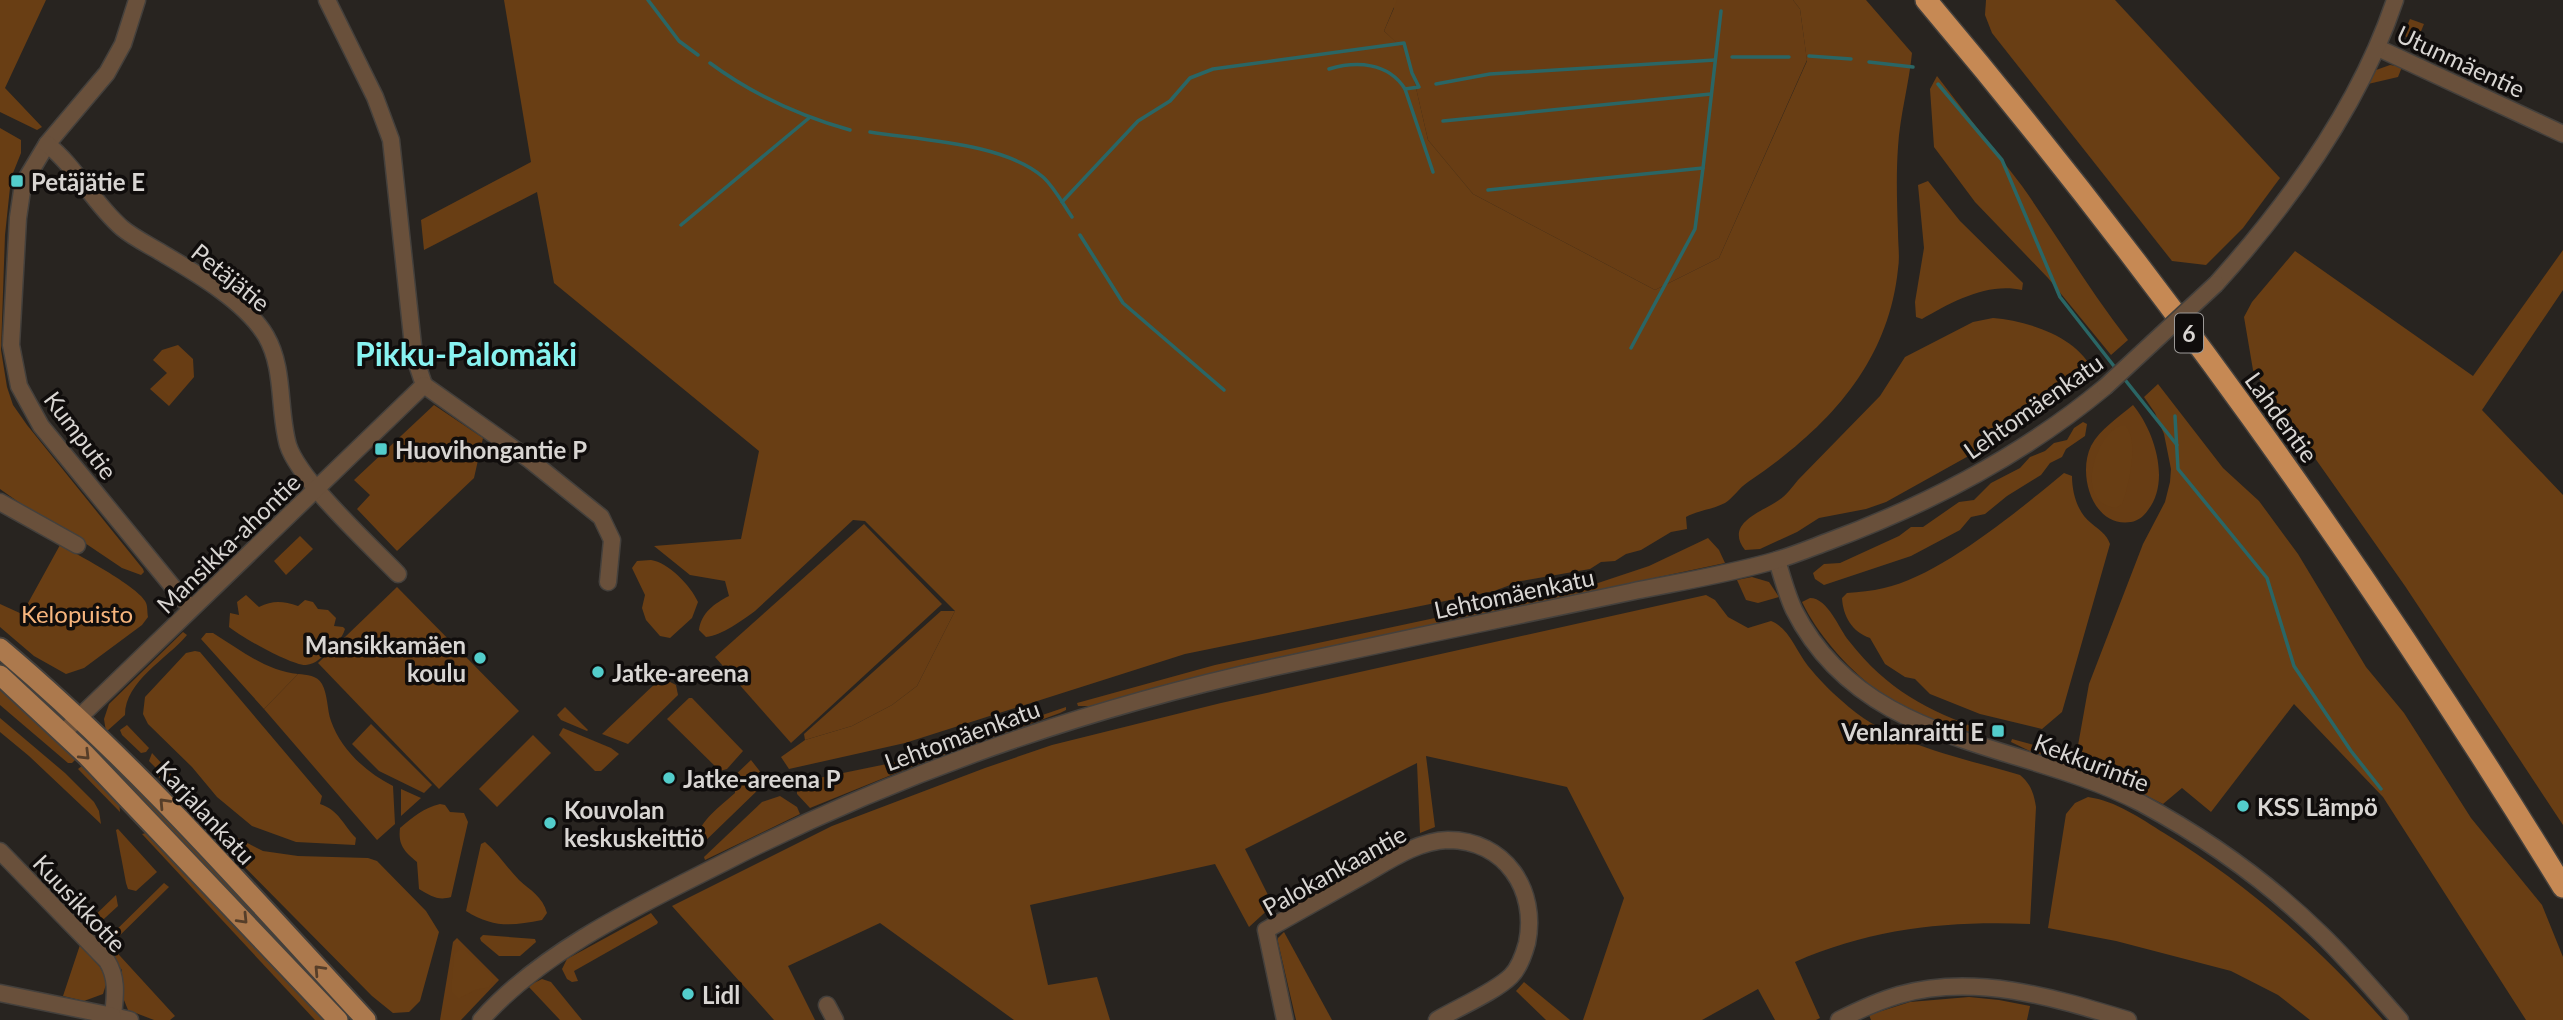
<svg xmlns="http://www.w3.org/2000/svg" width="2563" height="1020" viewBox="0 0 2563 1020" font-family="Lato,sans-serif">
  <rect width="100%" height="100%" fill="#282420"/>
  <g fill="#683d14">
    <polygon points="1388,0 1793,0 1800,9 1807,60 1719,258 1655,290 1473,194 1428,140 1408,54 1384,31 1394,8"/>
    <polygon points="2410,19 2424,24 2417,41 2406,37 2404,33"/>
    <polygon points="2390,65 2402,67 2398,77 2368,84 2376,70"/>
    <polygon points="178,345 193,359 194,377 169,406 150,389 167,373 153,360 162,350"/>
    <polygon points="434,405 483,438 474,478 397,551 357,509 370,495 354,480"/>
    <path d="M2133 405C2154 430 2171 481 2148 510 2144 516 2138 521 2131 522 2093 528 2077 475 2091 446 2100 429 2119 417 2133 405Z"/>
    <polygon points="864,524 942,604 791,743 715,657"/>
    <polygon points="300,536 313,549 286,575 274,561"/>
    <polygon points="1708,538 1719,550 1725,563 1247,664 1090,706 1078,706 1077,703 1215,665 1598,583 1649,566"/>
    <polygon points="1752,577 1769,582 1779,597 1758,603 1746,600 1737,580"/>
    <polygon points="397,587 519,711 439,789 318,663"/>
    <path d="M1810 598C1828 598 1839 629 1849 641 1887 690 1927 710 1984 731L1983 734C1912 732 1832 664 1802 602Z"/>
    <polygon points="941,611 955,611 917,686 892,705 852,726 805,740 804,734"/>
    <path d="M183 632 187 635C167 659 125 681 125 715L106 732 104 719 109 704Z"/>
    <path d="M298 674C307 675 317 675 322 684 328 695 327 710 331 721 341 750 367 773 393 786L395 824 377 840 264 709Z"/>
    <polygon points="659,680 666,680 676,685 678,695 628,744 602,734"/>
    <polygon points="0,690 77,758 72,763 68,763 0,705"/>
    <polygon points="689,698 692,698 743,751 727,769 720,771 667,719"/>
    <polygon points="565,707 588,730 587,731 561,720 557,715"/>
    <polygon points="1066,707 1066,710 1060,713 916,765 810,808 797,794 797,785 804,781 916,758"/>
    <polygon points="371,724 432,785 424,793 379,771 352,744"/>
    <polygon points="127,725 149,748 146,752 141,753 122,735 120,730"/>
    <polygon points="563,728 611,748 619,754 601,771 595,771 559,735"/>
    <polygon points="533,735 551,753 497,807 479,789"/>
    <polygon points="2012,739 2060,752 2062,755 2060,761 2036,754 2011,742"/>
    <polygon points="100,748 117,764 357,1020 351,1020 324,996 94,754"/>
    <polygon points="152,753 210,816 212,821 208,828 199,817 194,821 155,772 156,768 149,761"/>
    <path d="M751 760 762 774 761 787 699 847C689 828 722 805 735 793V787L729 781Z"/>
    <polygon points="83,765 119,801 120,812 78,769"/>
    <polygon points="401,789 421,798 401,816"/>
    <polygon points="780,796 797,807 800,814 705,860 704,857 762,802"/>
    <polygon points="118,829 157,872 136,891 128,889 126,883 116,830"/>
    <polygon points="150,832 325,1020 315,1020 142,834"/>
    <polygon points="164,883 169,887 110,945 175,1016 170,1020 154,1020 128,1010 122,995 122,970 103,947 103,943"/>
    <polygon points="116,895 118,906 93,929 87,923"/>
    <polygon points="651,913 658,922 657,924 574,971 578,981 572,982 567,979 562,969 567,959"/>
    <polygon points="457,938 499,980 461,1020 440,1020 453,942"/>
    <polygon points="542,979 551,982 582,1020 560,1020 528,986"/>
    <polygon points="1969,997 1999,1000 2030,1006 2027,1020 1871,1020 1869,1015 1910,1002"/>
  </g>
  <g fill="#693e14">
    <polygon points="0,0 46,0 5,88 42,127 37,130 0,112"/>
    <path d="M504 0H1397L1384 31 1408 53 1428 140 1473 194 1655 290 1719 258 1807 61 1800 9 1793 0H1866L1912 53C1909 84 1900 115 1898 147 1896 175 1897 204 1898 232 1898 244 1900 257 1898 269 1888 366 1825 430 1748 482 1739 488 1733 498 1725 503 1711 510 1699 510 1686 517L1687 529 1671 532 1641 550 1626 554 1615 561 1601 562 1590 569 1521 581 1494 591 1185 654 905 743 789 769 781 757 805 740 852 726 892 705 917 686 955 611 865 521 853 520 755 611C741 621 723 635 706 637L699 630C701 613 715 603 729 596L725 581 690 575 654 546 741 539 759 451 554 283 537 192 424 250 421 220 531 162Z"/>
    <polygon points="1986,0 2115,0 2280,178 2243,228 2206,265 2172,261 1992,33 1985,15"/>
    <path d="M1937 76C1965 113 1994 149 2022 186 2058 237 2090 291 2128 340L2111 355 2048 278 1975 202 1934 147 1930 89Z"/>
    <polygon points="0,128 21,140 21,153 11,178 5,235 1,350 7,387 13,405 27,425 143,569 144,572 141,575 122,568 73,535 44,520 0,489"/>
    <path d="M1928 181 1960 221 2023 283 2022 290C1988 282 1951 302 1922 319L1916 317 1915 302 1924 248 1918 185Z"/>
    <polygon points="2563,250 2563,290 2482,410 2563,495 2563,825 2405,586 2253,370 2244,317 2252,302 2295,251 2473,376"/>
    <path d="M1993 318C2029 321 2079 337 2094 373L2017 429 1886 502 1866 509 1819 518 1797 532 1760 549 1745 550C1724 523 1762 512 1779 500 1787 495 1792 487 1798 480L1880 396 1905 357 1973 322Z"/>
    <polygon points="2158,384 2223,468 2259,501 2298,554 2366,667 2404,713 2471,818 2542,905 2563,957 2563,1020 2526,1020 2383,797 2294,704 2211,812 2182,788 2163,804 2084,765 2077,751 2089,684 2143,544 2165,502 2170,482 2171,469 2164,434 2155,413 2144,397"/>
    <polygon points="2083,422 2087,424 2085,436 2066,449 2062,457 2050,463 2041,475 2007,496 1985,514 1971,517 1960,530 1911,556 1824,585 1815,579 1813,573 1824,564 1840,563 1899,536 1911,527 1923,527 1959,502 1974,500 1991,483 2020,468 2030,457 2045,451 2054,443 2067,440 2074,428"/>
    <path d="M2120 426H2126C2139 441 2129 486 2122 504L2116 508C2074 504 2094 436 2120 426Z"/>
    <path d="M2064 473 2072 476C2072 492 2077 512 2091 523 2100 531 2106 533 2110 544L2062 712 2042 729 1980 714 1930 694 1915 679 1905 677 1885 664 1870 638C1852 632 1843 616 1842 598L1847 593C1859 592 1872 591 1884 588 1940 576 2019 510 2064 473Z"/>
    <path d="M60 545C77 554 137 586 145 601 148 605 147 612 148 617L142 625 84 668 66 674 34 656 0 627V604L22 614Z"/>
    <path d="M651 560C668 562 691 586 698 602L692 618 670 638 660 636 646 620 642 608 645 595 632 568 637 561Z"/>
    <path d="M246 595 259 607C273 600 283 601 298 606L305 600 313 602 318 609 328 610 336 618 334 626 343 627 345 629C342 639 336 643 329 650 322 657 316 664 306 665 293 666 241 637 229 627L230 613 239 615 237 602Z"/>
    <path d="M1706 595 1715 600 1728 617 1748 628 1771 621C1789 628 1796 651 1808 666 1818 678 1830 691 1842 701 1887 744 1963 758 2020 775 2031 784 2034 794 2036 807L2030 924C1946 921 1873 928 1795 962L1820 1018 1816 1020H1775L1758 989 1702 1020H1583L1624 898 1567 787 1426 756 1435 827 1420 833 1417 763 1245 849 1273 905 1249 927 1215 864 1030 905 1048 985 1097 977 1110 1020H1014L880 923 788 966 815 1020H774L672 906 832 826 985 768 1052 745 1221 703Z"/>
    <path d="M206 633H213C239 649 266 671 298 674L264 709 201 639Z"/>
    <path d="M195 651 200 652 311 783 322 796 320 804C339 810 343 825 356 838L355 845 296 842 252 826 217 797 192 767 148 724 143 714 145 697 186 653Z"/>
    <polygon points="0,718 65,773 94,802 99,811 101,824 29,756 0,732"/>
    <path d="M2088 797C2116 801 2140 818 2164 833 2247 884 2319 947 2383 1020H2310L2278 995 2231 971 2116 941 2048 928 2066 814 2075 803Z"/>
    <path d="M440 804 445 805 450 812 464 813 468 822 451 897C438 901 431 896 419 889L417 862C404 851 398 845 400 828 413 817 423 808 440 804Z"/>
    <polygon points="226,832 263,851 298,856 368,858 377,861 426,911 439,932 420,1001 409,1012 393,1013 372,996 226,848 218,837"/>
    <path d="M485 842C498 853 507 868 519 880 530 890 543 897 547 913L542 920C512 926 493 928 466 911L481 844Z"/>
    <polygon points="1284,932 1332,1020 1296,1020 1278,942 1278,938"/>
    <polygon points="483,935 535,939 536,942 520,956 499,956 481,941 480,938"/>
    <polygon points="80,945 100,967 107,981 103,994 84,1001 63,996"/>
    <polygon points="460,949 465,950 491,974 493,981 489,987 475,990 458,999 451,991 454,955"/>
    <polygon points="1524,982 1570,1020 1546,1020 1516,991"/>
  </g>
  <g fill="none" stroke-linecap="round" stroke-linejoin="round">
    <g stroke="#2a6665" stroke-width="3.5">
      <polyline points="648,0 679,41 698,55"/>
      <polyline points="1809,56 1851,59"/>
      <polyline points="1732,57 1789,57"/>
      <polyline points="1869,62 1913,67"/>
      <path d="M710 63C752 94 800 116 850 130"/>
      <polyline points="1436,84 1490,74 1715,60"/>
      <polyline points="1938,84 2002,160 2060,297 2117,370"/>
      <polyline points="1405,89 1433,172"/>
      <polyline points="1443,121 1711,94"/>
      <path d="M870 132C920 140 1004 143 1043 177 1054 187 1063 204 1072 217"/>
      <polyline points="1488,190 1703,168 1721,11"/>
      <path d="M1062 202 1138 121 1170 101 1190 78 1213 69 1404 43 1412 73 1419 87 1405 89C1388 62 1356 61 1329 69"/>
      <polyline points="681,225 809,118"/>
      <polyline points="1080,235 1123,303 1224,390"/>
      <polyline points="1631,348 1695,229 1703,168"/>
      <polyline points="2122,376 2177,445"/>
      <polyline points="2175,416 2178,469 2267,578 2294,666 2351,751 2381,789"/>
    </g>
    <g stroke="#44403c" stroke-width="19">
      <g id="minor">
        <polyline points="137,0 123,44 107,73 47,144 23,184 18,218 11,345 19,386 41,426 191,609"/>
        <polyline points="327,0 375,97 391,140 414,355 424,385"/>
        <polyline points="2378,48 2563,134"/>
        <path d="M47 144C77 168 93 203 122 228 134 238 149 245 162 253 196 273 246 302 266 336 285 369 278 409 288 445 299 480 370 545 398 574"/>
        <path d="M2216 284C2290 202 2360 105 2395 0"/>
        <polyline points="424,385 530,460 601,517 612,540 608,582"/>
        <polyline points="0,502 77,545"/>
        <path d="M1777 560C1782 577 1787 595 1794 610 1863 747 2022 741 2141 803 2206 838 2269 883 2321 934 2349 961 2374 991 2400 1020"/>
        <polyline points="63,733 424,385"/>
        <path d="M0 851 107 961C118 979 115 996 113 1016L130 1020"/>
        <polyline points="0,993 113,1016"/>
        <polyline points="827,1005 835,1020"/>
        <path d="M481 1020C543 950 642 904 725 862 899 773 1084 709 1275 667 1393 641 1512 617 1630 592 1679 582 1730 574 1777 560 1794 555 1811 548 1827 542 1927 505 2023 455 2105 387"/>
        <path d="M1285 1020 1266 930C1296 913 1325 897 1355 880 1383 865 1414 841 1448 840 1505 840 1538 890 1527 943 1524 954 1519 968 1511 976 1495 992 1457 1008 1437 1020"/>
        <path d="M1839 1020C1859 1010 1878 1001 1899 995 1975 973 2055 998 2128 1020"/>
      </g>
    </g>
    <g stroke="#44403c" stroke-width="23">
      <g id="major">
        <path d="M0 648C133 760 248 892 366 1020"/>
        <polyline points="0,675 86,755 338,1020"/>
      </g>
    </g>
    <g stroke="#44403c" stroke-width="24">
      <path id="highway" d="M1926 0C2161 278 2373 577 2563 887"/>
    </g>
    <use href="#minor" stroke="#69503b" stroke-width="16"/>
    <use href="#major" stroke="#ac794d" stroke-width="19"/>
    <use href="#highway" stroke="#c68954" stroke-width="21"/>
    <g stroke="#44403c" stroke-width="19" stroke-linecap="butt">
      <polyline id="minor-bridge" points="2105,387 2216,284"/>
    </g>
    <use href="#minor-bridge" stroke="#69503b" stroke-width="16"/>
  </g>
  <defs><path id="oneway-chevron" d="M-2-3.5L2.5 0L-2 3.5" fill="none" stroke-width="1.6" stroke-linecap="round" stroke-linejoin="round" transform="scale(1.75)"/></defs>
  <g stroke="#563e29">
    <use href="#oneway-chevron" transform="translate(85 755) rotate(45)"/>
    <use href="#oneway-chevron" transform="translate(164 803) rotate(-133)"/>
    <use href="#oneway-chevron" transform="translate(243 919) rotate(46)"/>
    <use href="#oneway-chevron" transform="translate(319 970) rotate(-133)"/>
  </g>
  <g fill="#53cdcb" stroke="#100d0c" stroke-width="2.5">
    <rect x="10" y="174" width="14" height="14" rx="3.5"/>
    <rect x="374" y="442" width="14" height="14" rx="3.5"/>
    <circle cx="480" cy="658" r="7"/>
    <circle cx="598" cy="672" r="7"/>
    <rect x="1991" y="724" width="14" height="14" rx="3.5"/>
    <circle cx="669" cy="778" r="7"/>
    <circle cx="2243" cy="806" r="7"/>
    <circle cx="550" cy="823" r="7"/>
    <circle cx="688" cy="994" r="7"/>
  </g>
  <g text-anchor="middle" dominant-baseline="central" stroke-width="7" stroke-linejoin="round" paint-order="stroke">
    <rect fill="#100d0c" stroke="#9c9997" stroke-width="2" x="2175" y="313.5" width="28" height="39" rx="5"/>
    <g font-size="23" font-weight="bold" fill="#d8d5d2">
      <text x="2189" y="333">6</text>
    </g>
    <g font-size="24" fill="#d8d5d2" stroke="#100d0c">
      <text transform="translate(2461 61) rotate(25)">Utunmäentie</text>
      <text transform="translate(231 277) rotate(39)">Petäjätie</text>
      <text transform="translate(2033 406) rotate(-35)">Lehtomäenkatu</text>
      <text transform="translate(2282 417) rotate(54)">Lahdentie</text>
      <text transform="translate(81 435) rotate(53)">Kumputie</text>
      <text transform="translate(228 543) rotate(-44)">Mansikka-ahontie</text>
      <text transform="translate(1514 593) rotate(-12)">Lehtomäenkatu</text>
      <text transform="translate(962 735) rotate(-20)">Lehtomäenkatu</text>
      <text transform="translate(2092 762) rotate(21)">Kekkurintie</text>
      <text transform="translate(206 812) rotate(47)">Karjalankatu</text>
      <text transform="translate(1334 870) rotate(-29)">Palokankaantie</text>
      <text transform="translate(80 903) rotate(47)">Kuusikkotie</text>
    </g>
    <g font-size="24" font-weight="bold" fill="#d8d5d2" stroke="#100d0c" text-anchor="start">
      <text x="31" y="181">Petäjätie E</text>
      <text x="395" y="449">Huovihongantie P</text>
      <text x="466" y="644" text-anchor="end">Mansikkamäen<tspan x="466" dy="28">koulu</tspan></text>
      <text x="612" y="672">Jatke-areena</text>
      <text x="1984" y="731" text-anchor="end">Venlanraitti E</text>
      <text x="683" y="778">Jatke-areena P</text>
      <text x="2257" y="806">KSS Lämpö</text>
      <text x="564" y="809">Kouvolan<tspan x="564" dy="28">keskuskeittiö</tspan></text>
      <text x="702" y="994">Lidl</text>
    </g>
    <g font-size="24" fill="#f7b57d" stroke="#100d0c">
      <text x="77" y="613">Kelopuisto</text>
    </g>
    <g font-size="32" font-weight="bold" fill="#88f3f1" stroke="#100d0c">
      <text x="466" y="353">Pikku-Palomäki</text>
    </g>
  </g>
</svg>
